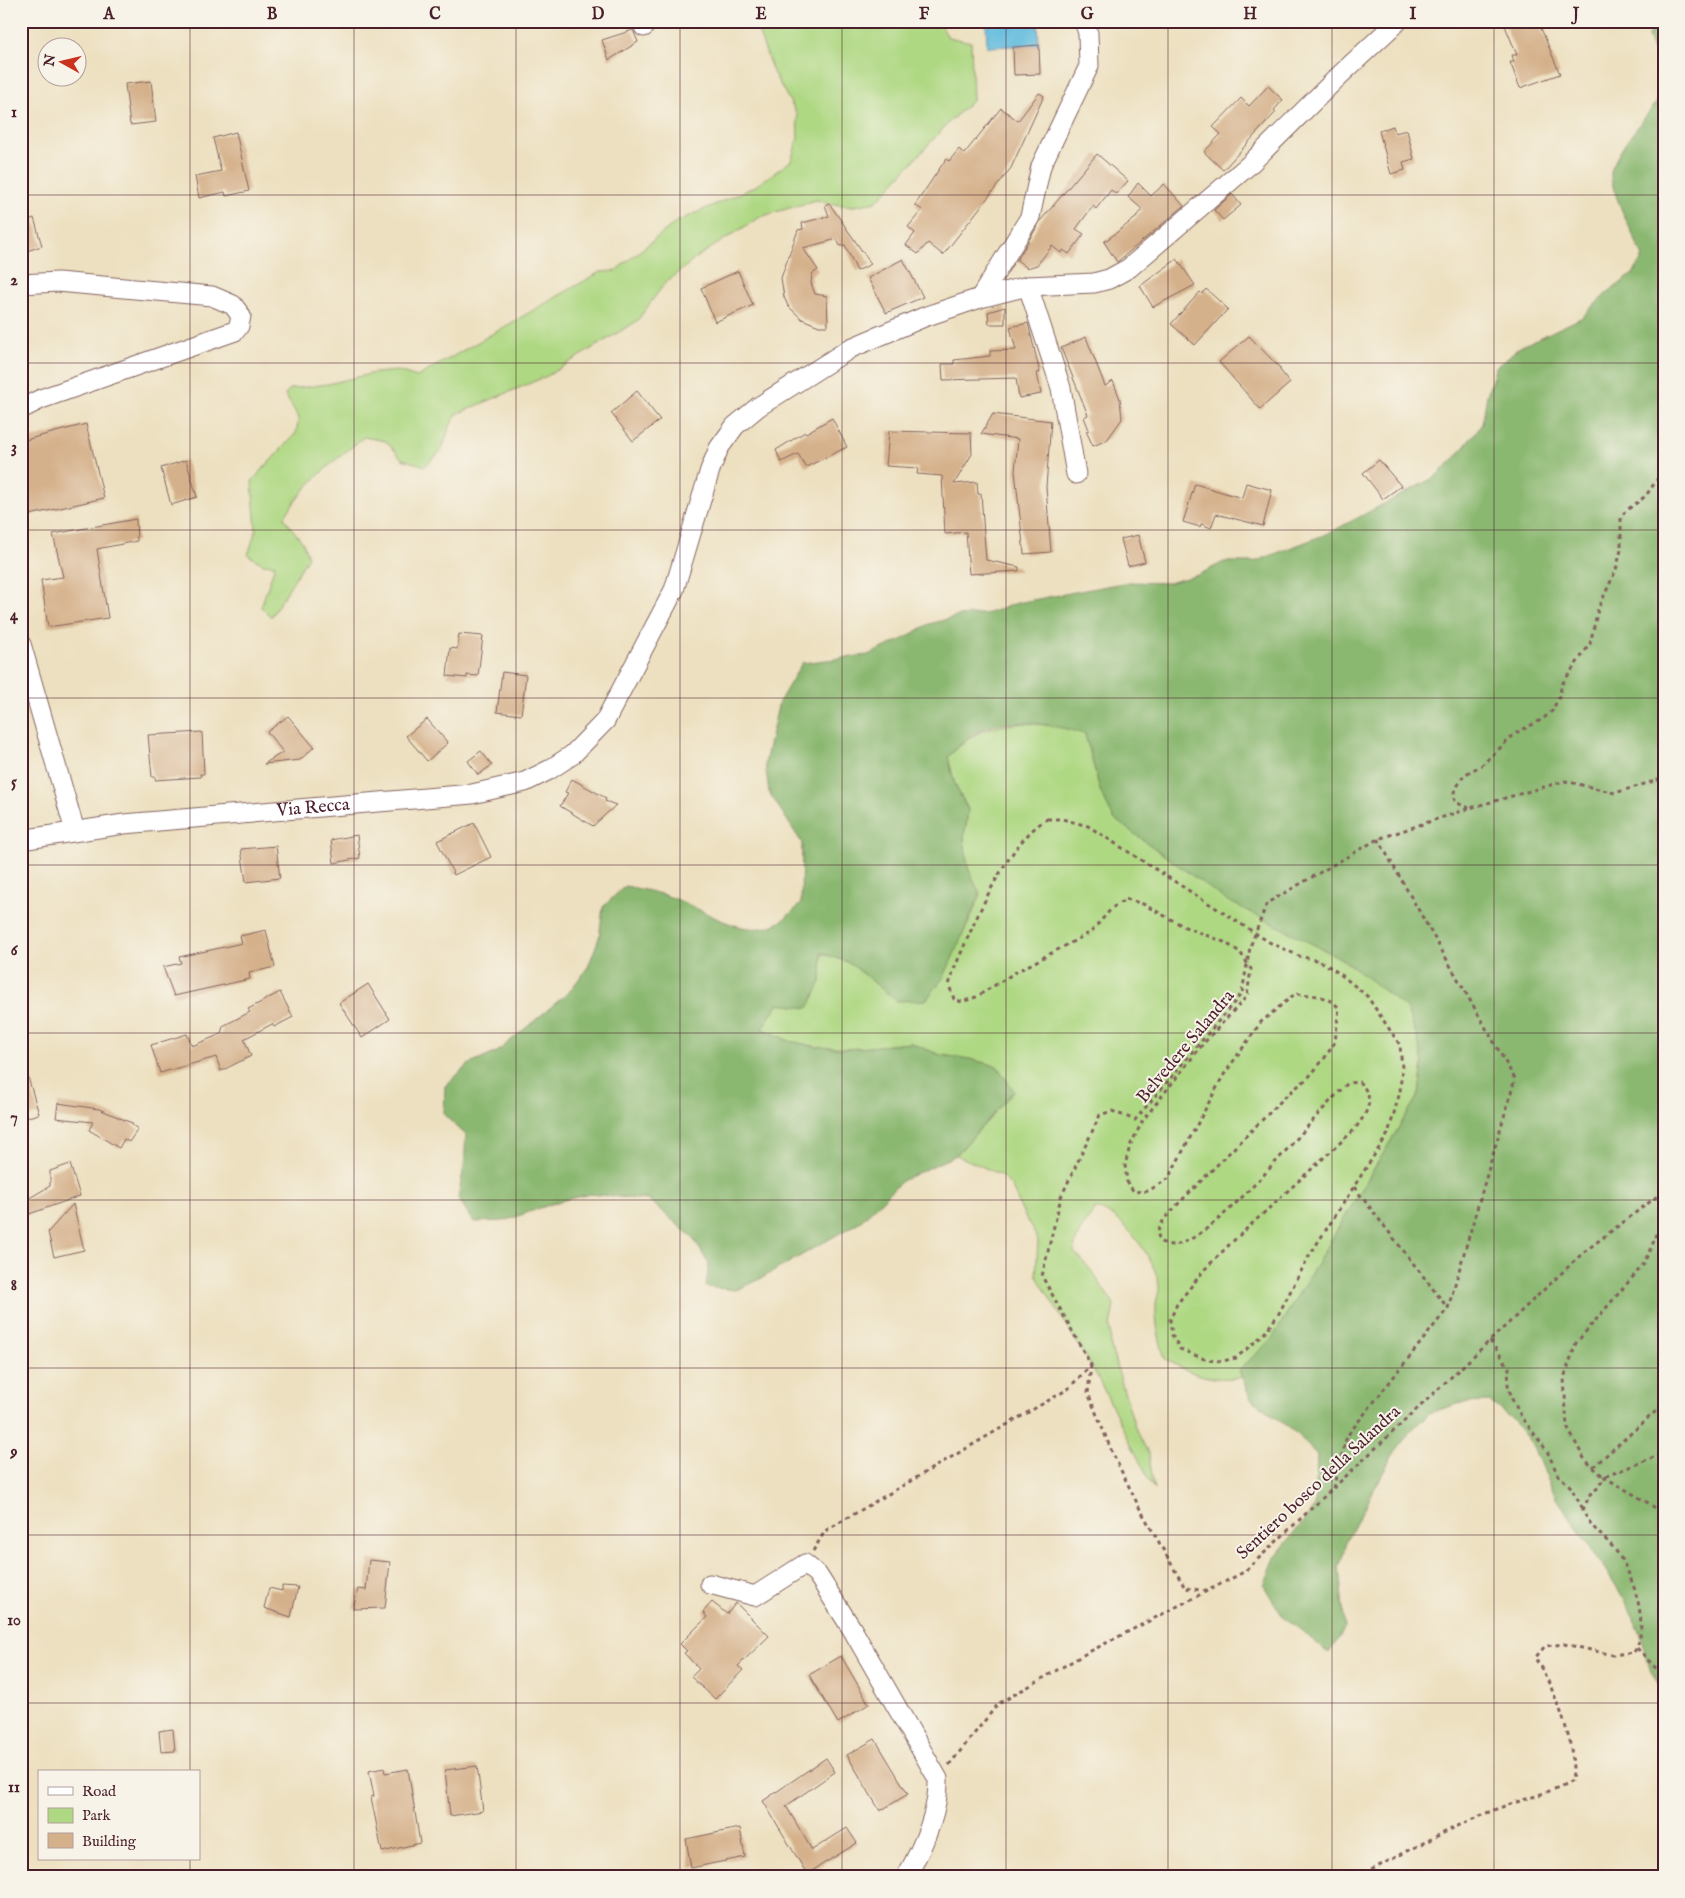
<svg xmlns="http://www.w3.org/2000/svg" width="1685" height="1898" viewBox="0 0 1685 1898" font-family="'IM FELL English',serif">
  <rect width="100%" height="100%" fill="#f7f3e8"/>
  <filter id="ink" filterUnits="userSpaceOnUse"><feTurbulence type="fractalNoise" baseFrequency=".02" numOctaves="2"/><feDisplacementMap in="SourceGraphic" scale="10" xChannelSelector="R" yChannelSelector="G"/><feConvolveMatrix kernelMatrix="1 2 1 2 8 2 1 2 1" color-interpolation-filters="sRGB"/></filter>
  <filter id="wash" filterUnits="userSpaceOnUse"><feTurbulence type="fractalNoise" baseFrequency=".0096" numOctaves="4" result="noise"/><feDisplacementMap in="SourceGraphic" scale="20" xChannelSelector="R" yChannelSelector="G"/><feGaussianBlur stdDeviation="1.12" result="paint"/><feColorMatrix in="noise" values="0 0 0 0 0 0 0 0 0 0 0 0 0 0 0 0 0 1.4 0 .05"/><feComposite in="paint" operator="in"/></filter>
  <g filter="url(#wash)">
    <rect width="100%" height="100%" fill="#ede0c0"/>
    <g fill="#afd883" stroke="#7c7c57">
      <path d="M730 21H938L948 37 971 42 973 100 949 122 876 202 853 206 830 204 816 200 760 217 700 255 665 283 637 321 547 376 457 414 449 428 442 450 425 466 402 459 386 441 364 437C333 462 305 483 284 518L303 543 308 557 271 617 261 607 275 565 263 564 248 555 256 530 252 481 296 433 299 418 285 395 290 389 328 384 374 373 398 371 417 377 600 272 615 271 676 222 754 187 791 161 798 138 797 114 773 72 757 28Z"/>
      <path d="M1026 723 1056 726 1085 734 1101 793 1382 987 1406 1008 1417 1036 1423 1064 1419 1094 1271 1340 1239 1370 1242 1377C1210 1382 1192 1374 1165 1359 1160 1342 1155 1323 1156 1305 1156 1299 1160 1292 1159 1286 1157 1261 1121 1211 1096 1209 1085 1223 1075 1235 1074 1252L1091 1270 1114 1305 1110 1327 1111 1348 1135 1427 1149 1455 1154 1490 1097 1376 1036 1275 1038 1240 1021 1209 1012 1187 999 1174 956 1155 995 1113 997 1067 969 1059 940 1055 911 1043 849 1049 818 1047 789 1041 762 1028 778 1004 821 982V953L850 963 897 1001 955 949 969 922 980 895 968 868 964 839 968 809 955 785 948 757C977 729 987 727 1026 723Z"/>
    </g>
    <path fill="#8bb871" stroke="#6a6c4e" d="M1656 21H1664V1696L1650 1669 1640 1631 1615 1584 1556 1497 1531 1443 1513 1420 1490 1402 1461 1403 1429 1413 1409 1433 1392 1456 1348 1538 1339 1568 1345 1628 1329 1653 1282 1615 1264 1586 1275 1557 1315 1507 1317 1455 1297 1434 1250 1398 1239 1370 1271 1340 1419 1094 1423 1064 1417 1036 1406 1008 1344 960 1226 900 1114 819 1101 793 1085 734C1050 724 1000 713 968 738 961 743 954 751 948 757L955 785 968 810 964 839 968 868 980 895 944 977 926 1000 897 1001 850 963 822 953 821 982 808 1008 778 1004 762 1028 789 1041 818 1047 849 1049 911 1043 940 1055 969 1059 997 1066 1014 1091 956 1155 903 1180 861 1221 762 1278 736 1290 706 1287 709 1264 693 1238 649 1200 590 1194 560 1201 504 1221 474 1222 458 1198 464 1167 466 1135 444 1115 445 1086 468 1065 497 1052 569 992 588 967 599 938 603 907 625 886C645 890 666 894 685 903 712 915 745 938 776 924 785 920 793 910 801 904L802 843 769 792 765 763 779 702 802 663 868 655 903 639 929 624 959 616 989 613 1017 603 1128 582 1168 583 1198 575 1224 562H1254L1329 533 1435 477 1457 456 1482 424 1487 395 1496 367 1520 347 1581 318 1607 293 1633 274 1643 257C1636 240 1609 188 1611 173 1614 152 1649 114 1662 95L1658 64 1648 36Z"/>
    <polygon fill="#61bbde" stroke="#566d84" points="1038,21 1039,45 987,47 986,22"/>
    <g id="blocks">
      <g fill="#d5b18b">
        <polygon points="1503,21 1538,21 1560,74 1520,88 1510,62 1514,62 1512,55 1517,55"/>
        <polygon points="633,30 638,42 609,60 602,40"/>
        <polygon points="1039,45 1040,74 1014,75 1013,47"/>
        <polygon points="151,81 156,122 130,125 125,84"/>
        <polygon points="1268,86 1283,100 1274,110 1276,112 1223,170 1204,152 1221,134 1213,127 1241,98 1249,106"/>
        <polygon points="1039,93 1044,96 1011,168 943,255 928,243 918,254 906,245 915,233 908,227 922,210 915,205 946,159 949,161 959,149 964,154 1001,108 1018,121"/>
        <polygon points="1393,126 1395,133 1407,130 1414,159 1403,162 1405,170 1391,174 1379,131"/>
        <polygon points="236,132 249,191 226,196 225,192 199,198 195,176 221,171 213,138"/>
        <polygon points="1097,154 1128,181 1116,194 1111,190 1096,209 1093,206 1076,229 1084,234 1069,254 1063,250 1061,253 1052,246 1037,265 1027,268 1017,260 1041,220"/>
        <polygon points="1138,183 1151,196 1164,184 1184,206 1117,262 1104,242 1137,217 1136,216 1143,210 1128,197"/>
        <polygon points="1232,194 1241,205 1223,220 1214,210"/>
        <polygon points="829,203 871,264 857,271 845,245 840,246 837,239 803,248 818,270 812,274 811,283 815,294 827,296 828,326 819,326 802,319 788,306 784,297 781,278 798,230 803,229 802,223 829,216 825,205"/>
        <polygon points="34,218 42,246 21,253 21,223"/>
        <polygon points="903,259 923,297 886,313 868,278"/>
        <polygon points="1177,259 1195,285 1153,307 1140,286"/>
        <polygon points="738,271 753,305 715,322 701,288"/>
        <polygon points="1206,289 1228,309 1195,345 1171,324 1200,292 1202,294"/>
        <polygon points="1005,307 1005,324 989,324 988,312"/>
        <polygon points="1028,323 1040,373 1037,373 1041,394 1019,398 1016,378 943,380 942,364 954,364 954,360 990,356 990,351 1016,350 1010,327"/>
        <polygon points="1249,336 1280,368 1280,370 1290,383 1260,409 1219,362"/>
        <polygon points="1086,337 1105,386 1113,381 1120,399 1122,419 1107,440 1093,446 1086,431 1089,430 1084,417 1088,415 1061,348"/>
        <polygon points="637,391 660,420 633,441 611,413"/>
        <polygon points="993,414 1051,421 1046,487 1051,552 1024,554 1015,471 1018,439 981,434"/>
        <polygon points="832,418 847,447 806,467 798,454 781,462 776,450 805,432 806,433"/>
        <polygon points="86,424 104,498 21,517 21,441"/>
        <polygon points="889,431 971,433 972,454 954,484 977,482 978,494 981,494 986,560 1019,567 1019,571 969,574 966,532 945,534 942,476 917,474 918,468 886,466"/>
        <polygon points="186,460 197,497 171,505 161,468"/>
        <polygon points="1379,460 1401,486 1383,499 1363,473"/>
        <polygon points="1246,483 1272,490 1263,526 1216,514 1211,528 1201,524 1200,527 1183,522 1195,484 1242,498"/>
        <polygon points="136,519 137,541 97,549 108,618 48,627 41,580 63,577 53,534"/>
        <polygon points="1138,535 1145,562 1128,566 1121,539"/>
        <polygon points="459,634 483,636 478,676 467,675 467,678 447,676 450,648 457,649"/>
        <polygon points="502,672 526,675 521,715 497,712"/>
        <polygon points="288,716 314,747 300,760 264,764 283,752 267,732"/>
        <polygon points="427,719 448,743 427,761 406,736"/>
        <polygon points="202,732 204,774 200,774 201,777 155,780 155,777 152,777 148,735"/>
        <polygon points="481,751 492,765 478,775 468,761"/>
        <polygon points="572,779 606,798 605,801 616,805 593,826 560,806 568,793 565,792"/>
        <polygon points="474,823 491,857 454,875 437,841"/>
        <polygon points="357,835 360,858 334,863 331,840"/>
        <polygon points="276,846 280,878 246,882 241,849"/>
        <polygon points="266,930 275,967 249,973 250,979 174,996 163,967 181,963 179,957 242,943 240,936"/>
        <polygon points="368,984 390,1019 362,1038 339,1003"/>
        <polygon points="280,992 293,1017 274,1027 272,1024 244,1039 251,1056 221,1071 216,1057 160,1073 151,1045 187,1034 192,1046 221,1034 223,1026 250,1012 248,1009"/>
        <polygon points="21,1067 25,1067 39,1114 21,1119"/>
        <polygon points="58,1103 99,1109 132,1123 132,1125 138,1129 129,1142 124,1139 119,1148 89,1130 93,1122 56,1118"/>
        <polygon points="70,1164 80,1196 21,1217 21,1203 50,1186 50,1171"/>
        <polygon points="73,1204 84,1250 54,1257 48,1232"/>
        <polygon points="369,1560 390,1562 385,1608 353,1609 358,1589 366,1590"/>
        <polygon points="282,1586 298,1587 291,1617 264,1608 269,1588 282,1591"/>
        <polygon points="712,1602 727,1614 736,1603 769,1636 738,1666 743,1670 715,1699 691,1677 699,1669 684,1653 687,1651 680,1644 707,1617 703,1612"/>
        <polygon points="841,1656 869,1704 838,1723 809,1675"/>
        <polygon points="173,1729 175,1751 161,1752 159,1731"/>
        <polygon points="875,1739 908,1794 880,1811 847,1755"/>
        <polygon points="826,1758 835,1772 786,1806 812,1850 847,1828 857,1843 807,1874 763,1801"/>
        <polygon points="477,1766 483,1811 450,1816 445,1770"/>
        <polygon points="384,1768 385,1773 408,1769 420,1843 382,1852 371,1797 374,1796 369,1771"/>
        <polygon points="740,1828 745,1857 691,1868 686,1839"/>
      </g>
    </g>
  </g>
  <g filter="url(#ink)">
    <use href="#blocks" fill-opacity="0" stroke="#83635f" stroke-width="1"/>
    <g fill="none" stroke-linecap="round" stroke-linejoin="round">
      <g stroke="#83635f" stroke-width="21">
        <g id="minor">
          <polyline points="643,21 644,27"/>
          <polyline points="21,284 58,282 212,296 233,305 241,316 239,326 235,331 41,399 21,409"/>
          <polyline points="1028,286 1061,388 1076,474"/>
          <polyline points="980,298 1030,217 1041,166 1089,66 1088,33 1084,21"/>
          <polyline points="21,644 75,831"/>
          <path id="s1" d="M21 840 124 824 472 794 525 782 549 770 572 755 605 721 674 590 710 470 719 448 735 426 758 407 851 348 924 317 980 298 1028 286 1094 283 1109 279 1129 268 1249 165 1341 74 1398 21"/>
          <path d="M710 1584 755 1596 805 1564 817 1574 852 1629 938 1779C939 1811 922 1849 906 1877"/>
        </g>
      </g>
      <g stroke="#83635f" stroke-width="3" stroke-dasharray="4 4" stroke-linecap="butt">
        <path d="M1469 808 1455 802 1454 792 1464 775 1482 765 1516 733 1543 719 1552 711 1559 697 1562 684 1590 644 1598 609 1616 570 1621 550V517C1627 508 1635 505 1643 498 1651 491 1654 481 1664 472"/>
        <path d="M1047 819H1062L1088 826 1269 942 1299 956 1320 961 1339 973 1367 996 1400 1045 1402 1068 1400 1092 1388 1134 1309 1256 1278 1315 1263 1335 1236 1358 1223 1361 1207 1360 1180 1349 1172 1335 1170 1320 1177 1304 1205 1269 1230 1244 1354 1130C1367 1113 1377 1099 1359 1082L1348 1083C1313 1115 1215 1244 1172 1245 1168 1245 1164 1243 1161 1242L1157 1233 1164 1219 1179 1203 1288 1094 1308 1078 1324 1059 1335 1042 1339 1008C1327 995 1313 995 1295 994L1261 1022 1223 1076 1168 1179 1148 1191 1134 1192 1127 1182 1125 1165 1130 1146 1143 1120 1203 1044 1247 996 1251 969 1240 952 1224 942 1185 927 1143 904 1126 899 1112 908 1091 932 1016 972 976 997 962 1002 954 999 949 985 954 969C974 924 1005 844 1047 819Z"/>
        <polyline points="1354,1187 1447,1307"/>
        <polyline points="1664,1219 1643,1265 1576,1343 1564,1378 1567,1427 1585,1460 1604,1477 1664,1453"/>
        <polyline points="1490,1341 1509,1367 1508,1385 1512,1399 1521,1416 1547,1451 1558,1475 1570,1486 1583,1509"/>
        <polyline points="1091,1365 1088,1393 1112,1452 1140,1509 1185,1588 1207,1591"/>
        <polyline points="1593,1467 1664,1404"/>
        <polyline points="1333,1488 1347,1436 1448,1308 1515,1079 1378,839"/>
        <polyline points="813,1551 825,1531 1068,1389 1091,1365 1042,1276 1061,1197 1100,1115 1112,1111 1135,1120 1242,993 1250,947 1267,903 1378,839 1470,808 1565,781 1615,793 1664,778"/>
        <polyline points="1637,1648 1664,1677"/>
        <polyline points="949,1765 998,1704 1085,1654 1244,1572 1584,1252 1664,1191"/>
        <path d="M1357 1877C1401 1855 1444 1831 1489 1812 1514 1801 1551 1794 1572 1780 1578 1747 1553 1685 1535 1658L1545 1646 1564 1644 1613 1655 1634 1652C1651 1627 1633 1574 1616 1551 1603 1534 1592 1531 1583 1510L1590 1494 1599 1487 1604 1477 1650 1504 1664 1515"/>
      </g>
      <use href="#minor" stroke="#fff" stroke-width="19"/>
    </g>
  </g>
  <path fill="none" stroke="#4a1f2b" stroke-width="1" stroke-opacity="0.55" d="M190 21V1772M354 21V1877M516 21V1877M680 21V1877M842 21V1877M1006 21V1877M1168 21V1877M1332 21V1877M1494 21V1877M21 195H1664M21 363H1664M21 530H1664M21 698H1664M21 865H1664M21 1033H1664M21 1200H1664M21 1368H1664M21 1535H1664M21 1703H1664M190 1859V1877"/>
  <g text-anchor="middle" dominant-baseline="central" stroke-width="4" stroke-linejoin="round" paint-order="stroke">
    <g font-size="18" fill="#4a1f2b" stroke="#f7f3e8">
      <text stroke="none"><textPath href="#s1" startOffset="294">Via Recca</textPath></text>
      <text transform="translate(1186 1047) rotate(-50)">Belvedere Salandra</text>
      <text transform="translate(1319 1483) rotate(-43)">Sentiero bosco della Salandra</text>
    </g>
  </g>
  <rect width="1685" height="1898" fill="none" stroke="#f7f3e8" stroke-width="55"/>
  <rect x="38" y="1770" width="162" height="90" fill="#f7f3e8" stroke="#b29e9c"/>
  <rect x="48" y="1787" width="25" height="8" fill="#ffffff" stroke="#b29e9c"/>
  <text x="82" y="1796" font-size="15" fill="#4a1f2b">Road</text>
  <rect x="48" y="1808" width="25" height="15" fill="#afd883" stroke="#b29e9c"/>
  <text x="82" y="1820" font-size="15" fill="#4a1f2b">Park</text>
  <rect x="48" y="1833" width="25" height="15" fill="#d5b18b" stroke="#b29e9c"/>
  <text x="82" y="1846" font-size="15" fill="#4a1f2b">Building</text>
  <g transform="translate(62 62) rotate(278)"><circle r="24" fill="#f7f3e8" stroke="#b29e9c"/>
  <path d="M0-4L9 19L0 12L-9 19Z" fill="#c8321e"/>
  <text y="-8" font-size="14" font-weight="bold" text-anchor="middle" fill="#4a1f2b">N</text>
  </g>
  <rect x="28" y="28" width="1630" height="1842" fill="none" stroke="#4a1f2b" stroke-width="2"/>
  <g font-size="16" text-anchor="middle" font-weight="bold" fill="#4a1f2b">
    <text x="109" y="19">A</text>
    <text x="272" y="19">B</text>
    <text x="435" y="19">C</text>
    <text x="598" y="19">D</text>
    <text x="761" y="19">E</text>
    <text x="924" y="19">F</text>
    <text x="1087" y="19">G</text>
    <text x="1250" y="19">H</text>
    <text x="1413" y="19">I</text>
    <text x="1576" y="19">J</text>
    <text x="14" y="117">1</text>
    <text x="14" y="285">2</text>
    <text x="14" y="452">3</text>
    <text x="14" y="620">4</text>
    <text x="14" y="787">5</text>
    <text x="14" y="955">6</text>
    <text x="14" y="1122">7</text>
    <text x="14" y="1290">8</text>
    <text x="14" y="1457">9</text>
    <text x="14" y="1625">10</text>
    <text x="14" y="1792">11</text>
  </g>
</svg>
